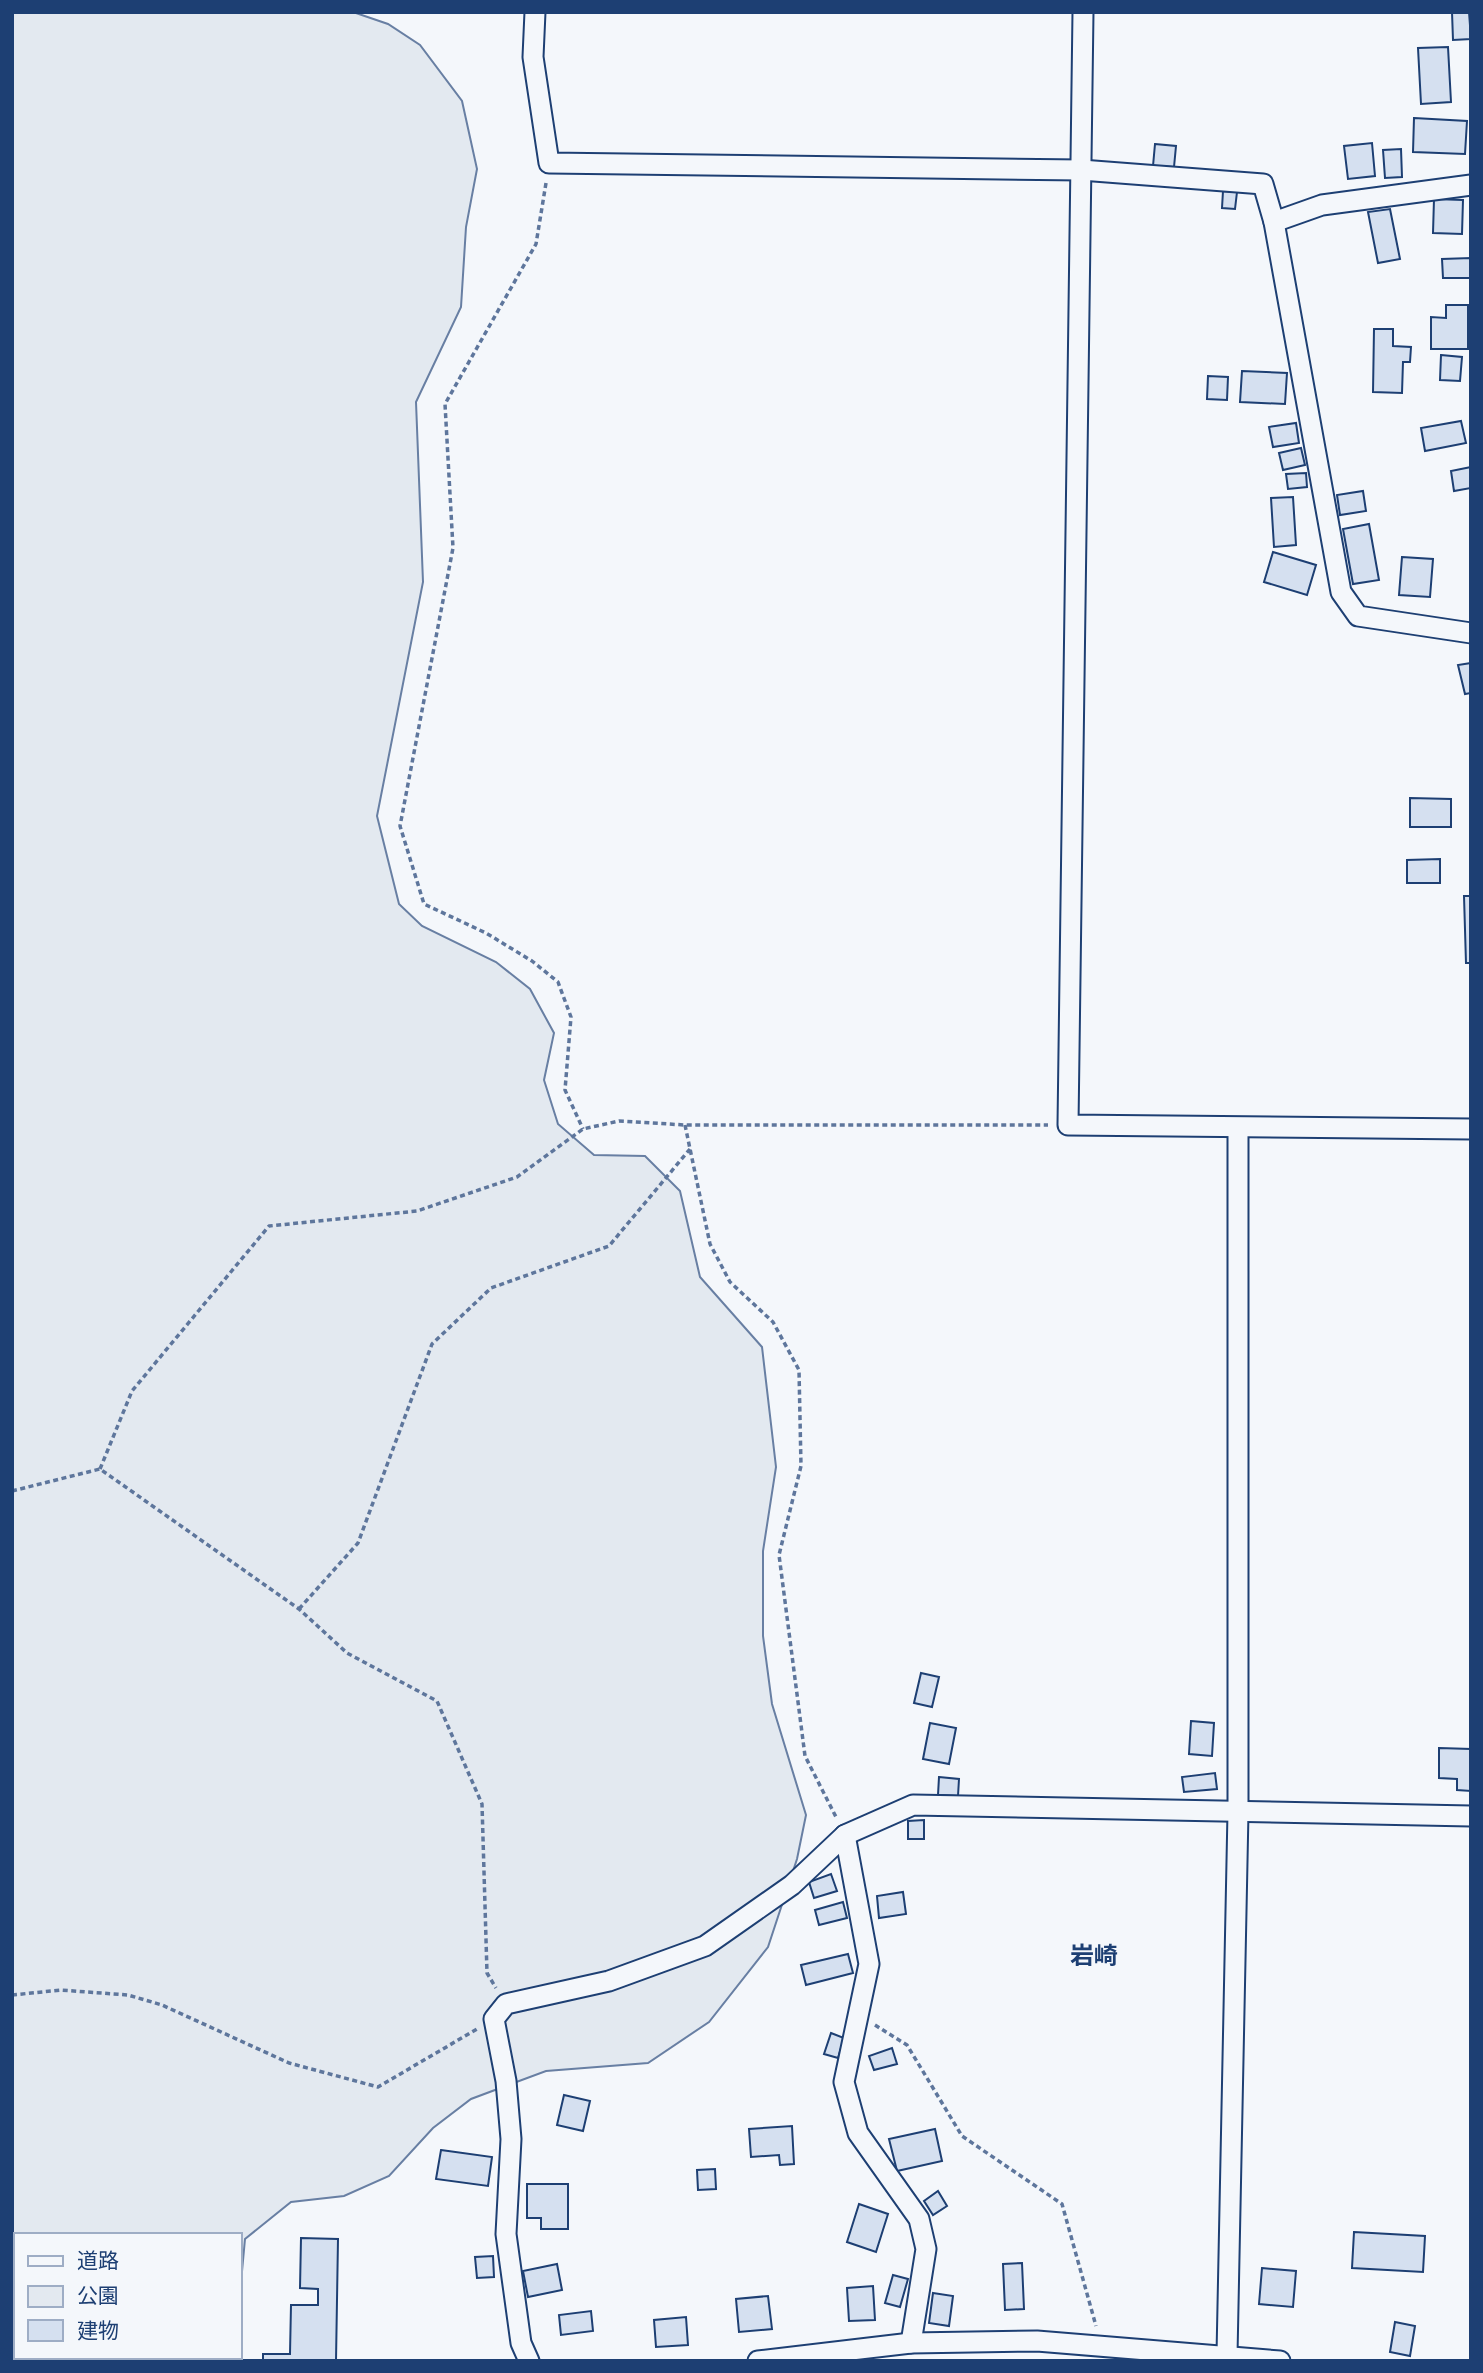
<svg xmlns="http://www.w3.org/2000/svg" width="1483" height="2373" viewBox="0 0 1483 2373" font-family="'Libre Baskerville','Noto Sans JP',serif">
  <rect width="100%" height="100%" fill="#f4f7fb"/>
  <polygon fill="#e3e9f0" stroke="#687fa3" stroke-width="2" points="12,12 353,12 388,24 420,45 462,101 477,169 466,227 461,307 416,402 423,582 377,816 399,904 422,926 496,962 530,989 554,1033 544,1080 558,1124 594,1155 645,1156 680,1191 700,1277 762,1347 776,1467 763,1551 763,1636 772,1704 806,1815 797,1859 768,1947 709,2022 648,2063 546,2071 471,2099 433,2128 389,2176 344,2196 291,2202 245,2239 240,2293 240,2235 16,2235 16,2357 234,2357 234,2361 12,2361"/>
  <g fill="#d5e0f0" stroke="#1d3f73" stroke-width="2">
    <polygon points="1452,12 1469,12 1471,39 1453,40"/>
    <polygon points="1448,47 1451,102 1421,104 1418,48"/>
    <polygon points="1414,118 1467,121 1465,154 1413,152"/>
    <polygon points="1372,143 1375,176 1348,179 1344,146"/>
    <polygon points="1155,144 1176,146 1174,167 1153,166"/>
    <polygon points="1401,149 1402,177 1385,178 1383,150"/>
    <polygon points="1223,191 1237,192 1235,209 1222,208"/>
    <polygon points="1434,199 1463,200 1462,234 1433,233"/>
    <polygon points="1390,209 1400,259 1378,263 1368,212"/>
    <polygon points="1471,258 1471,278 1443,278 1442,259"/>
    <polygon points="1446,305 1468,305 1468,349 1431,349 1431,317 1446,318"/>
    <polygon points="1374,329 1393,329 1393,346 1411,347 1410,362 1403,362 1402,393 1373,392"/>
    <polygon points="1441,355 1462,357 1460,381 1440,380"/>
    <polygon points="1242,371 1287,373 1285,404 1240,402"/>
    <polygon points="1208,376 1228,377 1227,400 1207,399"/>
    <polygon points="1461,421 1466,443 1425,451 1421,428"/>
    <polygon points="1296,423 1299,443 1273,447 1269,427"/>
    <polygon points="1301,448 1305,465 1283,470 1279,453"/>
    <polygon points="1471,467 1471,488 1454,491 1451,471"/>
    <polygon points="1306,473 1307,487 1288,489 1286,474"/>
    <polygon points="1363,491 1366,511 1340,515 1337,495"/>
    <polygon points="1293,497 1296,545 1274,547 1271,498"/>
    <polygon points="1369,524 1379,580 1353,584 1343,529"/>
    <polygon points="1273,552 1316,565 1307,595 1264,582"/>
    <polygon points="1402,557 1433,559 1430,597 1399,595"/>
    <polygon points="1471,663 1471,693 1465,694 1458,665"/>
    <polygon points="1410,798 1451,799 1451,827 1410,827"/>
    <polygon points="1440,859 1440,883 1407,883 1407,860"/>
    <polygon points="1464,896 1471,896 1471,963 1466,963"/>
    <polygon points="921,1673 939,1677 932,1707 914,1703"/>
    <polygon points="1191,1721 1214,1723 1212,1756 1189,1754"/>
    <polygon points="930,1723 956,1728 949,1764 923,1759"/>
    <polygon points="1439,1748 1471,1749 1471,1791 1457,1790 1457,1779 1439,1778"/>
    <polygon points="1215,1773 1217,1789 1184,1792 1182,1777"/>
    <polygon points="939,1777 959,1779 958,1796 938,1795"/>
    <polygon points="924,1820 924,1839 908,1839 908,1821"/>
    <polygon points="831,1874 837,1891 814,1898 809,1882"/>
    <polygon points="903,1892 906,1914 879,1918 877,1896"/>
    <polygon points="843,1902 847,1918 819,1925 815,1910"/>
    <polygon points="848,1954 853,1973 806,1985 801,1965"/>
    <polygon points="831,2033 844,2038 838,2058 824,2054"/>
    <polygon points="892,2048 897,2064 874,2070 869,2056"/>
    <polygon points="564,2095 590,2101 583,2131 557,2125"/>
    <polygon points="792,2126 794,2164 780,2165 779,2155 751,2157 749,2129"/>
    <polygon points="935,2129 942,2161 897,2171 889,2139"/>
    <polygon points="441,2150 492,2157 488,2186 436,2179"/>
    <polygon points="715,2169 716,2189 698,2190 697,2170"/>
    <polygon points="527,2184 568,2184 568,2229 541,2229 541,2218 527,2218"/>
    <polygon points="938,2191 947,2206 933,2215 924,2201"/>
    <polygon points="859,2204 888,2214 876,2252 847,2242"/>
    <polygon points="1354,2232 1425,2236 1423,2272 1352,2268"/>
    <polygon points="301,2238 338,2239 336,2361 263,2361 263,2354 290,2354 291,2305 318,2305 318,2289 300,2288"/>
    <polygon points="493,2256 494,2277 477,2278 475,2257"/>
    <polygon points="1022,2263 1024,2309 1005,2310 1003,2264"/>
    <polygon points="557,2264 562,2290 528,2297 523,2271"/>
    <polygon points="1262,2268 1296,2271 1293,2307 1259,2304"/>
    <polygon points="893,2275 908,2279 900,2307 885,2303"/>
    <polygon points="873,2286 875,2320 849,2321 847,2288"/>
    <polygon points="933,2293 953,2296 949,2326 929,2323"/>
    <polygon points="768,2296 772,2329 739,2332 736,2299"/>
    <polygon points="591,2311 593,2331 561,2335 559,2315"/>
    <polygon points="686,2317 688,2345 656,2347 654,2320"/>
    <polygon points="1395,2322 1415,2326 1410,2356 1390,2352"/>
  </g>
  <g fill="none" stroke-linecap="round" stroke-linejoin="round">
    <g stroke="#1d3f73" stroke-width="23">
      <g id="minor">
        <polyline points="535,12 533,57 549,163 1081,170 1263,184 1274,222 1341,592 1358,616 1471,633"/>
        <polyline points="1083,12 1068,1125 1471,1129"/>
        <polyline points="1274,222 1322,205 1471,185"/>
        <polyline points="845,1835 869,1964 844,2082 858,2133 919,2219 926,2249 911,2343"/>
        <polyline points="1227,2355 1238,1812 1238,1128"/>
        <polyline points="529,2361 521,2343 506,2234 511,2139 506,2081 494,2019 506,2004 609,1981 705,1946 792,1885 845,1835 913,1805 1471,1816"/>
        <polyline points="758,2361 911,2343 1037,2341 1280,2361"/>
      </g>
    </g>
    <g stroke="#5e769c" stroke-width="3.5" stroke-dasharray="5 3.5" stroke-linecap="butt">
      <polyline points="546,183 536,244 445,404 453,548 400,826 424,904 486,933 532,961 558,982 571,1017 565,1090 583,1129"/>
      <polyline points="685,1125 710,1244 730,1282 773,1322 799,1370 801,1466 779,1555 805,1756 836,1817"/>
      <polyline points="100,1469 132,1391 269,1226 417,1211 517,1177 583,1129 619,1121 685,1125 1048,1125"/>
      <polyline points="12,1491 100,1469 299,1609 347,1653 437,1701 482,1804 487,1973 496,1988"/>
      <polyline points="299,1609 358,1543 432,1344 491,1288 609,1246 690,1149"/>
      <polyline points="12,1995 61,1990 128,1995 162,2005 289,2063 378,2087 477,2029"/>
      <polyline points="875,2025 907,2045 962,2136 1062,2204 1096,2326"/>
    </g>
    <use href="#minor" stroke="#f4f7fb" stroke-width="19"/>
  </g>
  <g text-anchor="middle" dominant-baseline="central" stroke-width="5" stroke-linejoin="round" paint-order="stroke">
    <g font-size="24" font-weight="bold" fill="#1d3f73" stroke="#f4f7fb">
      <text x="1094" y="1955">岩崎</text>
    </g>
  </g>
  <rect width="1483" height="2373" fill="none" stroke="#1d3f73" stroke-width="28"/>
  <rect x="14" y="2233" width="228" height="126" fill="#f4f7fb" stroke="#9eadc5" stroke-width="2"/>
  <rect x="28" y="2256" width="35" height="10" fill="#f4f7fb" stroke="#9eadc5" stroke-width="2"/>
  <text x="77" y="2268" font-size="21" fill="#1d3f73">道路</text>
  <rect x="28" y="2286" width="35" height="21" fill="#e3e9f0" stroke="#9eadc5" stroke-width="2"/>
  <text x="77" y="2303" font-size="21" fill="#1d3f73">公園</text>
  <rect x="28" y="2320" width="35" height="21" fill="#d5e0f0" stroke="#9eadc5" stroke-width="2"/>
  <text x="77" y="2338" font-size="21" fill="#1d3f73">建物</text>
</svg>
